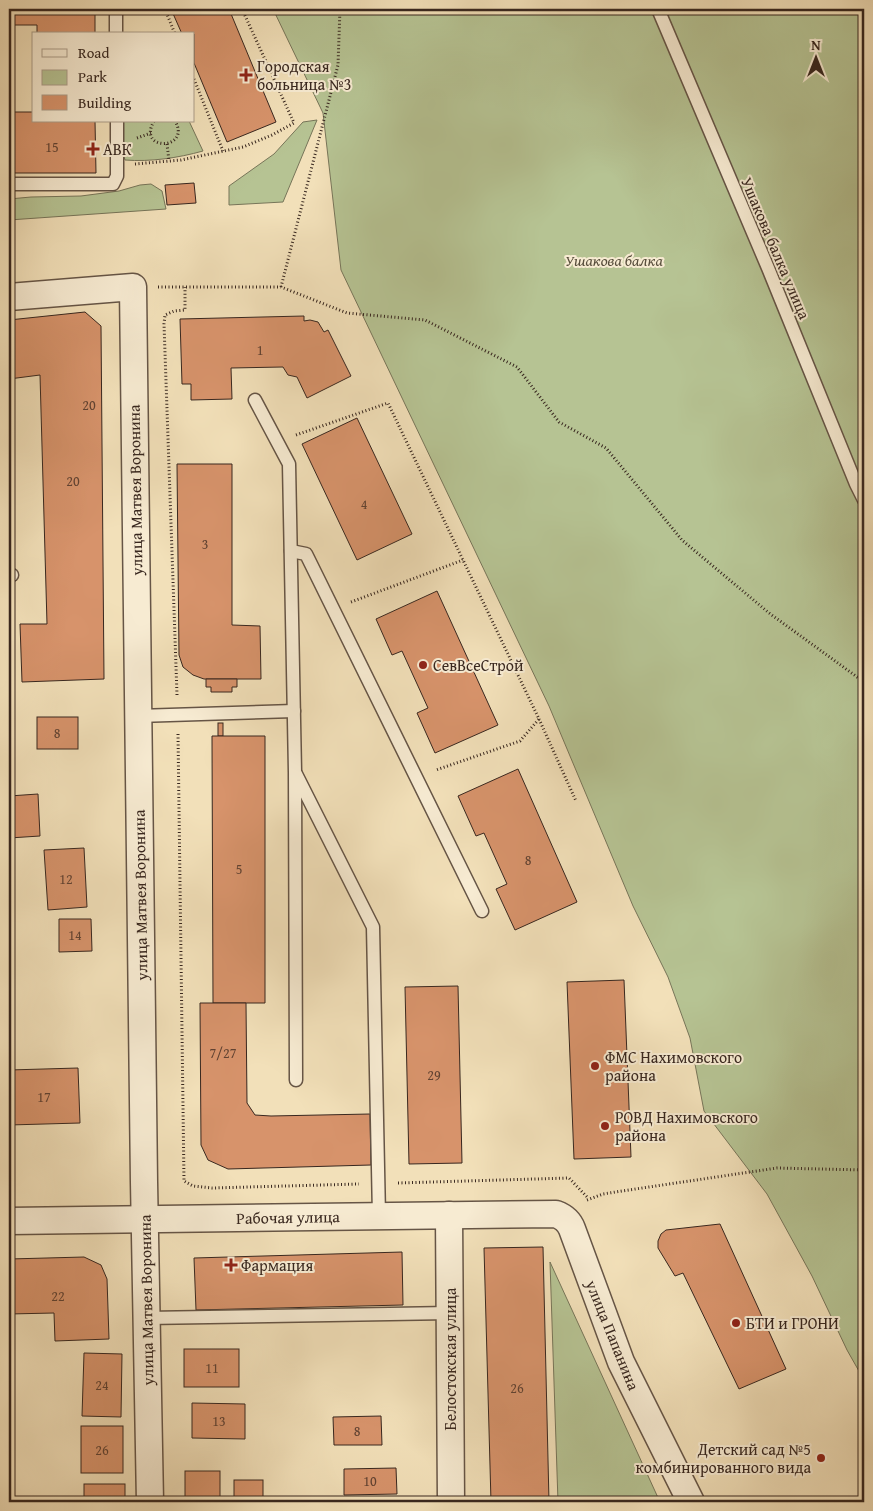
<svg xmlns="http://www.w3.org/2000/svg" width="873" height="1511" viewBox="0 0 873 1511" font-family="'Gentium Book Plus',serif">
  <rect width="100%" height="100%" fill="#f2e0b9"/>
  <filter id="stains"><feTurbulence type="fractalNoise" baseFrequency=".004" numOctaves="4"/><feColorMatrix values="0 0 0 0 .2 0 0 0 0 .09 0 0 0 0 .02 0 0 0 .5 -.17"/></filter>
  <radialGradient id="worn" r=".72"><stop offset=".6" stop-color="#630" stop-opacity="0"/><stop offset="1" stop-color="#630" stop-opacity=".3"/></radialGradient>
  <g fill="#b6c393" stroke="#777559">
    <polygon points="273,9 864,9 864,1380 847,1350 812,1276 767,1194 704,1111 690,1038 668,977 633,906 549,706 341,270 323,113"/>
    <polygon points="317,120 283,202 229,205 229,186 274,154 303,122"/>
    <path d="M120 121H189L203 151C178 158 150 162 125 160L120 144Z"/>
    <polygon points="151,184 162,191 166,209 9,220 9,199 31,197 81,196 119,191 140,185"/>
    <polygon points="550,1262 660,1502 558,1502"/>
  </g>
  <g fill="#d7936b" stroke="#38271f">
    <polygon points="9,9 95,9 95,34 37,34 37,25 9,25"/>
    <polygon points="171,9 229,9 276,122 227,142 194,63 194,34 182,34"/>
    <polygon points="9,112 34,112 34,121 95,121 96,173 9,173"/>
    <polygon points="194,183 196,203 167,205 165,185"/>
    <polygon points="85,312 101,326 104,679 22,682 20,624 47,624 40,375 9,379 9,320"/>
    <polygon points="304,316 304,321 310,320 318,322 324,332 328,330 351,376 307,398 297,377 288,375 283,367 231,368 232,399 191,400 191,384 182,384 180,319"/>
    <polygon points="357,418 412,534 357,560 302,444"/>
    <polygon points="177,464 232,464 232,625 260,626 261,679 204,679 193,675 183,667 179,655"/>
    <polygon points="437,591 498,725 435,753 417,713 428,708 402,651 392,655 376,619"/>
    <polygon points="206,679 237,679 237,687 232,687 232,692 211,692 211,687 206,687"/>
    <rect x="37" y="717" width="41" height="32"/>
    <rect x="218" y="723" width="5" height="13"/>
    <polygon points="212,736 265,736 265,1003 213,1003"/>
    <polygon points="518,769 577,902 515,930 496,889 507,884 484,833 476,836 458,796"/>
    <polygon points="38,794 40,836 9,838 9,796"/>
    <polygon points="84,848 87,907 48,910 44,850"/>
    <polygon points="9,865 13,865 14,906 9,906"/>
    <polygon points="59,919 91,919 92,951 59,952"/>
    <polygon points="624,980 631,1157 574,1159 567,982"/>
    <polygon points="458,986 462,1163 409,1164 405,987"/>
    <polygon points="200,1003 246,1003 247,1103 255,1115 271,1116 370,1114 371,1165 228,1169 208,1160 201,1145"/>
    <polygon points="78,1068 80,1123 9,1125 9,1070"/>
    <polygon points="720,1224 786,1369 739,1389 683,1273 675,1276 658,1248 658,1241 661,1234 666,1230"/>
    <polygon points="543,1247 549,1502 491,1502 484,1248"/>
    <polygon points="402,1252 403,1305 196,1310 194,1258"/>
    <polygon points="84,1257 101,1265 107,1279 109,1339 55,1341 54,1313 9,1314 9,1259"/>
    <rect x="184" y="1349" width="55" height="38"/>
    <polygon points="84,1353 122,1354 121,1417 82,1416"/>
    <polygon points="192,1403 245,1404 245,1439 192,1438"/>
    <polygon points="381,1416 382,1445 334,1445 333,1417"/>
    <rect x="81" y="1426" width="42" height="47"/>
    <polygon points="396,1468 397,1494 344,1495 344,1469"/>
    <rect x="185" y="1471" width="35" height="31"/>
    <rect x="234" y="1480" width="29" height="22"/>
    <rect x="84" y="1484" width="41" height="18"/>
  </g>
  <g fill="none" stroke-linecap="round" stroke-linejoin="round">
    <g stroke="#665546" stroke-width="15">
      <g id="service">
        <polyline points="116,9 116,34"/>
        <polyline points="658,9 768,268 856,484 864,500"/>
        <polyline points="9,184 113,184 117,176 117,121"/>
        <polyline points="255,400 289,464 295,772 296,1080"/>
        <polyline points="291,551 306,554 482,911"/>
        <polyline points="9,575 12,575"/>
        <polyline points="138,716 294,711"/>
        <polyline points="296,774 373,927 379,1216"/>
        <polyline points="146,1318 450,1313"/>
      </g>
    </g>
    <g stroke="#665546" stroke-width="29">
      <g id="minor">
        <polyline points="9,297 133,287 144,1182 150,1502"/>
        <polyline points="449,1215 451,1502"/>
        <path d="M9 1221 556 1214C564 1217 569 1221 572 1229L621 1362 691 1502"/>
      </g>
    </g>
    <g stroke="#38271f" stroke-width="3" stroke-dasharray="1 2.5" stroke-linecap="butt">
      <polyline points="165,9 175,34"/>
      <polyline points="194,79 223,151"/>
      <path d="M154 121C136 152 192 150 175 121"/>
      <polyline points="137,138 151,133"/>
      <polyline points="167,144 169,161"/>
      <polyline points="135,164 181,160 243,147 272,135 294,123 242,9"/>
      <polyline points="158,287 281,287 347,313 425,320 517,367 559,422 606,448 682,540 769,613 864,682"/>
      <polyline points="281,287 338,65 340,9"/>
      <polyline points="296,435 388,403 539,719 520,741 436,770"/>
      <polyline points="351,602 463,560"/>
      <polyline points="177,695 164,324 165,315 174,311 185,310 185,287"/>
      <polyline points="539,719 576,801"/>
      <polyline points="178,734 184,1181 193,1186 212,1188 359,1184"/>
      <polyline points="398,1183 569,1178 588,1198"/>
      <polyline points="587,1200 603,1194 622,1191 777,1168 864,1170"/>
    </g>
    <use href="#service" stroke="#f7ebd2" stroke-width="12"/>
    <use href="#minor" stroke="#f7ebd2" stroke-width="26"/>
  </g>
  <g fill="#8f2418" stroke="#f7ebd2" stroke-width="2">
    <path d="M243.5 67.5h5v5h5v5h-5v5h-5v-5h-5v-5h5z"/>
    <path d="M90.5 141.5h5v5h5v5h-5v5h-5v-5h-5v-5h5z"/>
    <circle cx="423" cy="665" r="5"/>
    <circle cx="595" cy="1066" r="5"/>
    <circle cx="605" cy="1126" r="5"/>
    <path d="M228.5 1257.5h5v5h5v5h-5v5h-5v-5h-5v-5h5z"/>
    <circle cx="736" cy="1323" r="5"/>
    <circle cx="821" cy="1458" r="5"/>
  </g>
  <g text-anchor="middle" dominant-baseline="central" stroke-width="4" stroke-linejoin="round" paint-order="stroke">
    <g font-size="14" fill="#604232">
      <text x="52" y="147">15</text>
      <text x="260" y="350">1</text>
      <text x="89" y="405">20</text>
      <text x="73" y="481">20</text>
      <text x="364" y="504">4</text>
      <text x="205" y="544">3</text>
      <text x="57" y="733">8</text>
      <text x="528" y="860">8</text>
      <text x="239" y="869">5</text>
      <text x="66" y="879">12</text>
      <text x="75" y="935">14</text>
      <text x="223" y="1053">7/27</text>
      <text x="434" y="1075">29</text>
      <text x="44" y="1097">17</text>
      <text x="58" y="1296">22</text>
      <text x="212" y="1368">11</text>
      <text x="102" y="1385">24</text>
      <text x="517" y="1388">26</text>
      <text x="219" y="1421">13</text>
      <text x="357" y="1431">8</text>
      <text x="102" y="1450">26</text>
      <text x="370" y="1481">10</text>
    </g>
    <g font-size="16" fill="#38271f" stroke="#f7ebd2" text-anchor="start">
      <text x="257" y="66">Городская<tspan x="257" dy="18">больница №3</tspan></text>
      <text x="103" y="149">АВК</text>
      <text x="433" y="665">СевВсеСтрой</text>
      <text x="605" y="1057">ФМС Нахимовского<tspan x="605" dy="18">района</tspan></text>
      <text x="615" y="1117">РОВД Нахимовского<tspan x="615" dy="18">района</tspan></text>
      <text x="241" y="1265">Фармация</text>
      <text x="746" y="1323">БТИ и ГРОНИ</text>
      <text x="811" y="1449" text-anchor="end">Детский сад №5<tspan x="811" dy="18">комбинированного вида</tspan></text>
    </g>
    <g font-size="16" fill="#38271f" stroke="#f7ebd2">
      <text transform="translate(776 248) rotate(67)">Ушакова балка улица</text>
      <text transform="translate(135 490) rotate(-91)">улица Матвея Воронина</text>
      <text transform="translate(140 895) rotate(-91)">улица Матвея Воронина</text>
      <text transform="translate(288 1217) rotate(-1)">Рабочая улица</text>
      <text transform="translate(146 1300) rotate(-91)">улица Матвея Воронина</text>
      <text transform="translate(613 1335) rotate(68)">улица Папанина</text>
      <text transform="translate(450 1359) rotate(-90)">Белостокская улица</text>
    </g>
    <g font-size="16" font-style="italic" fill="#584e3c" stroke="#f7ebd2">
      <text x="614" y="260">Ушакова балка</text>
    </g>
  </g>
  <rect width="873" height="1511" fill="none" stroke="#f2e0b9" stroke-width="30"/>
  <rect x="10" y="10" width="853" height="1491" fill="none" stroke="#38271f" stroke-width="2.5"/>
  <rect x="15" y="15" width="843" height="1481" fill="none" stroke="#38271f"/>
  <rect x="32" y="32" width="162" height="90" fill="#f7ebd2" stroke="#ab9d8a"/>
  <rect x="42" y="49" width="25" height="8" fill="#f7ebd2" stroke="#ab9d8a"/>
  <text x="78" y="58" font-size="15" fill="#38271f">Road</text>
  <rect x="42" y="70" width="25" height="15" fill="#b6c393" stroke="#ab9d8a"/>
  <text x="78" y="82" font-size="15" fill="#38271f">Park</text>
  <rect x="42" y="95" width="25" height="15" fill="#d7936b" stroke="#ab9d8a"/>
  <text x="78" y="108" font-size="15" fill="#38271f">Building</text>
  <g transform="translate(816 58)" stroke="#f7ebd2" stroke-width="4" paint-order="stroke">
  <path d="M0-4L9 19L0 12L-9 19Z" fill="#38271f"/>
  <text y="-8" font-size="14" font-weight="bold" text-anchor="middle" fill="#38271f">N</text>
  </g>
  <rect width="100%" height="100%" filter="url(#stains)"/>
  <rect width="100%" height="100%" fill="url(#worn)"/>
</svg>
